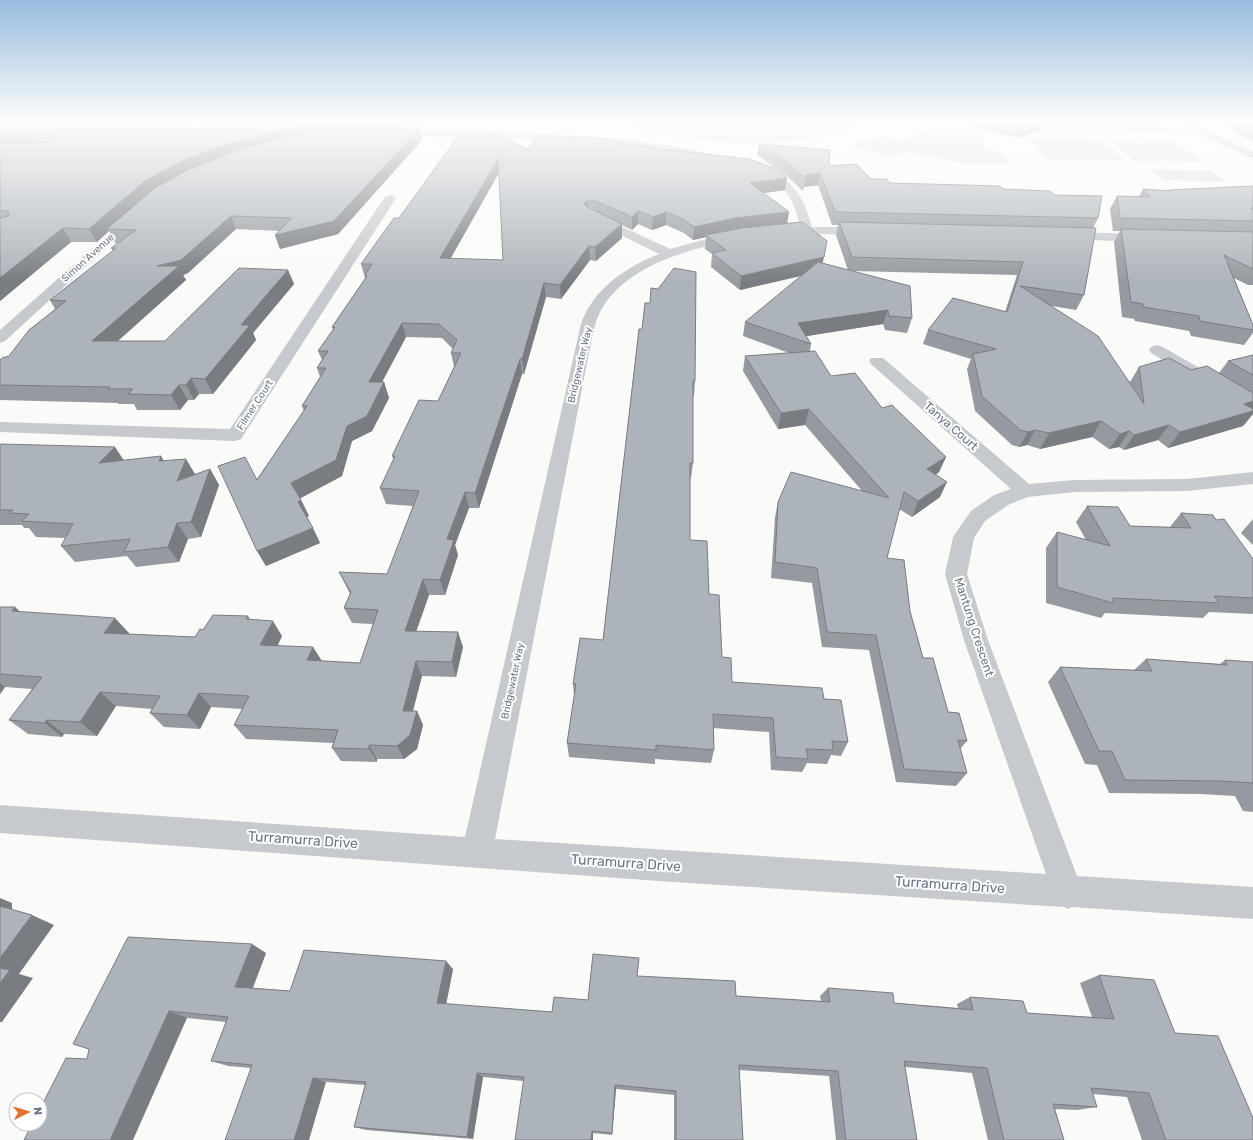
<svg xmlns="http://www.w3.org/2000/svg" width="1253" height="1140" viewBox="0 0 1253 1140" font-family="Rubik,sans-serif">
  <rect width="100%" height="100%" fill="#fafaf8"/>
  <polygon fill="#e8e9e9" points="137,122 554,122 553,131"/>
  <g fill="#dbe1d9">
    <path d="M615 122H862C840 146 731 143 698 139 670 137 642 132 615 122Z"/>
    <path d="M931 130C947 130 971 130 983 141L981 145 982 148 1003 154 1009 162 1003 164 992 163H960L910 152 889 157 851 145 884 135 906 142V139L914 134Z"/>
    <polygon points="1029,138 1100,140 1126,161 1049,160"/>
    <polygon points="1110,141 1145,143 1144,142 1174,142 1203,162 1171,161 1165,160 1167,161 1135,161"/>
    <polygon points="1150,169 1211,171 1227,182 1165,180"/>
  </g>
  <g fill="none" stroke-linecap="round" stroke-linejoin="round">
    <g fill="#c6c9cd" fill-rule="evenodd">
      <polygon points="983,122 1186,127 1183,124 1184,122 1190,122 1253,152 1253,159 1198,133 1003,129 984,124"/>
      <path d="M391 130C428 130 464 131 501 132 576 134 651 139 725 157L726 159 721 162 667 151 584 141 388 135 386 133Z"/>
      <path d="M760 168C792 176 804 197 812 227H866L872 231 866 235 777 233 775 230 777 227H800C793 196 786 185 756 173L755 171Z"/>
      <polygon points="390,195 396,198 241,439 235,441 0,432 0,422 230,429 384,198"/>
      <polygon points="134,213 140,217 138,219 5,341 0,343 0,330 130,215"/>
      <path d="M595 214 670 249 735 231 741 235 739 238C690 250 624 264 599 314 593 327 591 344 588 358L495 839 1046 874 964 640 945 574 953 537 971 511 994 495 1011 489 871 364 869 361 871 358H883L1029 484 1074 480 1187 479 1253 472V484L1187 491 1074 492 1028 497 1008 505 985 521 974 538 967 574 988 640 1077 876 1253 887V919L1071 907 1068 909 1064 907 673 882 0 833V805L465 837 581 324C593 289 626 267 659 254L591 220 589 218 591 216Z"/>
      <polygon points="1065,232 1146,234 1152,238 1146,242 1061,239 1059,236 1061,233"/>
      <polygon points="1157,345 1163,347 1253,399 1253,411 1247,410 1151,353 1149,350 1151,347"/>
    </g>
  </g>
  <g fill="#959aa0" fill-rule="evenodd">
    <polygon points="0,122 197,129 219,128 241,122 396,122 396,128 420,128 422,140 338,234 280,249 275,235 279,231 236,229 188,273 183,275 186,280 118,341 165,341 288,270 294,284 253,333 256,340 213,394 199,394 194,400 188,400 180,410 137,410 134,404 118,404 118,403 0,400 0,360 9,356 55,309 50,300 113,251 111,248 119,243 115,243 109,231 97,242 71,242 0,301"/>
    <polygon points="957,122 1069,122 1067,123 1044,122 1040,131 1018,138 957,123"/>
    <polygon points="1216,122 1253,122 1253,141 1236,133 1237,132"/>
    <path d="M620 141V143L653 148 785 190 764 193 787 223 823 263 848 270 836 235 838 225H832L818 185 804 187 803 191 788 177 757 155 759 144 871 179 889 183 1003 189 1054 195 1098 218 1093 228 1084 295 1076 310 1052 306 1130 382 1139 367 1191 370 1219 373 1228 361 1253 355V414L1243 426 1168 448 1158 440 1124 450 1119 447 1109 449 1092 437 1040 449 1027 445 1019 447 1012 445 975 411 967 369 971 359 923 344 928 330 1005 312 1017 275 853 271 912 318 907 333 885 330 883 324 806 336 811 344 810 351 831 376 882 408 946 457 939 472 936 475 940 497 912 517 899 509 887 558 910 611 923 658 948 712 967 741 960 749 967 773 956 786 896 782 869 650 822 647 812 583 771 578 775 517 778 502 863 492 805 425 778 429 743 371 745 356 789 353 743 336 745 322 801 276 740 290 711 267 712 254 705 249 706 237 693 240 684 233 666 225 652 230 638 224 632 230 622 225V238L596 261 590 260 561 299 546 297 524 374H522L479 508H469L455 545 458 555 445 595H429L416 632 463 647 456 677 422 676 413 711H417L423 725 417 749 404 759H377V762L341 761 332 748 333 743 246 739 234 725 242 709 211 707 200 729 164 727 150 713 152 709 116 706 97 736 64 734 62 737 28 734 9 720 32 689 5 687 0 694V607H15L20 612 129 633 128 634 195 637 203 630 248 616 250 619 282 636 278 645 322 661 360 663 373 624 352 623 344 608 350 594 339 572 387 574 413 506 386 504 380 488 394 460 392 456 438 401 454 367 451 353 453 349 442 338 406 337 382 382H384L389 398 372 431 352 441 342 476 300 498 309 516 307 517 320 543 266 566 257 551V479L304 411 302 406 320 377 317 368 322 360 318 351 333 330 332 327 366 278H365L361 264 399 218 528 149ZM499 172 503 260 450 259Z"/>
    <polygon points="1253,186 1253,285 1248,285 1234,278 1253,325 1253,333 1244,345 1191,336 1189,331 1135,321 1134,319 1122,317 1114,242 1120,231 1113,231 1110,209 1117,196 1139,197 1143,189 1168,191 1169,190"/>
    <polygon points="639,329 695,381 694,396 693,396 693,463 691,478 690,478 690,540 709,594 722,657 732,682 824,699 848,742 841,756 831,755 827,764 807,763 802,772 771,770 769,732 713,728 714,750 711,763 655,759 655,764 569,757 567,743 574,696 573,684 603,640"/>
    <polygon points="0,445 124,460 164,461 195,474 210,469 219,485 201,537 188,539 179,562 136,567 127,556 75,562 61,546 66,538 36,537 29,528 24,528 22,525 0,525"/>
    <polygon points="1087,506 1130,526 1170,527 1181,513 1216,520 1253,559 1253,614 1209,612 1203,618 1105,613 1101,618 1046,603 1046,548 1057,532 1086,540 1076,522"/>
    <polygon points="1253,519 1253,545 1241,533"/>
    <polygon points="1146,659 1220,664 1225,660 1253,662 1253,812 1243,811 1235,796 1201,794 1109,793 1097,765 1085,764 1048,682 1060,667 1134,670"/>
    <polygon points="266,953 253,988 290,991 453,969 446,1004 552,1012 588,1000 637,976 736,996 821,1001 820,996 828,988 894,1003 958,1008 957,1004 970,997 1027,1013 1092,1017 1080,983 1099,975 1175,1033 1253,1140 1142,1140 1127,1097 1093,1094 1097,1107 1077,1110 1055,1109 1064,1140 988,1140 972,1073 905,1067 917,1140 836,1140 829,1076 739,1070 743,1140 674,1140 674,1095 616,1089 612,1135 593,1133 523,1081 483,1077 473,1139 366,1130 354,1127 365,1085 326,1082 250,1068 228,1066 211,1061 226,1022 187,1018 87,1059"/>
  </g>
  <g fill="#797d82">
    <polygon points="338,122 351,122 354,132 107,229 109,231 97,242 89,229 145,181 182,161 221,146 285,129"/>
    <polygon points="394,122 396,122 396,130"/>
    <polygon points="1024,122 1044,122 1040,131 1018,138"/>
    <polygon points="420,128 422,140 338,234 280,249 275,235"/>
    <polygon points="498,159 500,171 443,272 440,258"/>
    <polygon points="820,173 818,185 804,187 806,175"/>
    <polygon points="787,178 785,190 749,195 750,183"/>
    <polygon points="587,201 588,214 584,203"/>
    <polygon points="638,211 638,224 632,230 632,217"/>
    <polygon points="666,212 666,225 652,230 653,217"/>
    <polygon points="789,212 787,225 706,235 706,237 693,240 694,227 736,218"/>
    <polygon points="231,216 236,229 188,273 183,275 186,280 102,355 92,341 157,266"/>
    <polygon points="622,224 622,238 596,261 595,247"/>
    <polygon points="63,228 71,242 0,301 0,278"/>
    <polygon points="589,246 590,260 561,299 560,285"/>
    <polygon points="824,257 821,271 740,290 741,276"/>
    <polygon points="288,270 294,284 253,333 256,340 213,394 205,379 241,325"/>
    <polygon points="544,283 546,297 524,374 522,359"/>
    <polygon points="888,310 883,324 795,338 798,323"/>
    <polygon points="402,323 406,337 374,397 369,382"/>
    <polygon points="520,359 522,374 479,508 475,493"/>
    <polygon points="191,378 199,394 194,400 186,385"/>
    <polygon points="384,382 389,398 372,431 352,441 342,476 299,499 291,483"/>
    <polygon points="179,385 188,400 180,410 171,395"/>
    <polygon points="1253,401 1253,414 1243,426 1168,448 1180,432 1244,404"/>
    <polygon points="809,409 805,425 778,429 781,413"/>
    <polygon points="1101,421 1092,437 1040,449 1049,433"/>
    <polygon points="1169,425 1158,440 1124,450 1134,435"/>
    <polygon points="1035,430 1027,445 1019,447 1028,432"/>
    <polygon points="1129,431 1119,447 1109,449 1120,434"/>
    <polygon points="115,447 125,462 99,463"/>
    <polygon points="161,456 171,472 159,461"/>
    <polygon points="946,457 939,472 920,485 927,469"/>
    <polygon points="186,459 195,474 177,481"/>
    <polygon points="210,469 219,485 201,537 191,522"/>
    <polygon points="947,482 940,497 912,517 918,501"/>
    <polygon points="465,492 469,508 455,545 458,555 445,595 440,580 447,539"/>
    <polygon points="301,500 309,516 306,517 298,502"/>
    <polygon points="177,523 188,539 179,562 168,547"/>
    <polygon points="313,528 320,543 266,566 257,551"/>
    <polygon points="423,579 429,595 411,646 405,631"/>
    <polygon points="15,607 31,623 12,611"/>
    <polygon points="115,618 129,633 118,648 104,633"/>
    <polygon points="273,621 282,636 270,660 260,645"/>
    <polygon points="458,632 463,647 456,677 452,662"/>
    <polygon points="313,647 322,661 307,660"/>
    <polygon points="416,661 422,676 409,725 403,711"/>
    <polygon points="0,683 5,687 0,694"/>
    <polygon points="100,692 116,706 97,736 80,722"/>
    <polygon points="199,693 211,707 200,729 187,715"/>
    <polygon points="417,711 423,725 417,749 404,759 397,746"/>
    <polygon points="46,720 64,734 62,737 45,723"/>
    <polygon points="369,745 377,759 377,762 369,749"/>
    <polygon points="0,898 12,903 12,914 0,908"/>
    <polygon points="32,915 54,925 19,974 33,978 2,1022 0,1022 0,958"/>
    <polygon points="252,944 266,953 250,994 235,987"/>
    <polygon points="446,961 453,969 445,1010 437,1003"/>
    <polygon points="169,1011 187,1018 133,1140 110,1140"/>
    <polygon points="477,1073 483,1077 473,1139 467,1137"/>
    <polygon points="313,1078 326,1082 309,1140 294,1140"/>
    <polygon points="615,1085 616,1089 612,1135 612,1133"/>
    <polygon points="592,1131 593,1133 593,1140 591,1140"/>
  </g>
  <g fill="#adb3ba" stroke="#797d82" fill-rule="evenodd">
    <polygon points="0,122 179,122 197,129 209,125 219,128 241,122 338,122 285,129 221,146 182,161 145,181 89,229 63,228 0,278 0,218 9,216 8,211 0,211 0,143 54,142 57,138 51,134 0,135"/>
    <polygon points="1242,122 1253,122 1253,127"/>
    <polygon points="380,127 420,128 334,221 275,235 292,218 231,216 181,260 157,266 179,266 92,341 165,341 239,268 288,270 241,325 250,325 205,379 191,378 186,385 179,385 171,395 128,394 133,389 108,389 110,387 0,385 0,360 2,358 9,356 29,330 66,301 50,300 116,248 111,248 136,230 107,229 155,188 186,171 235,151 269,141 310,133"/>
    <path d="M462 131 492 133 528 149 539 135 577 138 579 136 620 141 617 143 653 147 652 148 749 159 774 168 787 178 750 183 789 212 736 218 694 227 684 220 666 212 653 217 638 211 632 217 596 201H587L584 203 587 207 622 224 595 247 589 246 560 285 544 283 522 359H520L475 493 465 492 447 539 454 540 440 580 423 579 405 631 458 632 452 662 416 661 403 711H417L410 735 397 746 369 745V749L332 748 338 730 234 725 249 696 199 693 187 715 150 713 160 696 100 692 80 722 46 720 45 723 9 720 42 677 0 674V607H15L12 611 115 618 104 633 195 637 200 629 203 630 213 615 248 616 246 619 273 621 260 645 313 647 307 660 360 663 378 610 344 608 351 592 339 572 387 574 419 491 380 488 395 456H392L419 400 438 401 461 353H451L457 340 439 324 402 323 369 382H384L367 416 347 426 336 460 291 483 301 500 298 502 313 528 257 551 218 466 245 457 257 480 307 406H302L326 368H317L328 351H318L335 327H332L367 276 365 275 372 264H361L394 218H399ZM498 159 503 260 440 258Z"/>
    <polygon points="759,144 830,150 829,166 856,164 871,179 887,179 889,183 1000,186 1003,189 1050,191 1054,195 1102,196 1098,218 835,212 820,173 806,175 805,179 790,165"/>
    <polygon points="1253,186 1253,208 1250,208 1253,210 1253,221 1120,218 1117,196 1150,197 1143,189 1171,191 1169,190"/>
    <polygon points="802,222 827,241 824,257 741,276 712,253 726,250 706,235 743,228"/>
    <polygon points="839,222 1096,228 1084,295 1020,286 1098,336 1144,404 1139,367 1169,358 1191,370 1207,366 1253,393 1253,401 1244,404 1253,409 1253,411 1180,432 1169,425 1134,435 1129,431 1120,434 1101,421 1049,433 1035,430 1028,432 1020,430 982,396 973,354 996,349 928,330 953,298 1007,312 1023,262 852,257"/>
    <polygon points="1121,229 1253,232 1253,269 1224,255 1253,325 1253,330 1200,321 1199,316 1143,307 1143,304 1131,302"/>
    <polygon points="818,262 910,286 912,318 889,316 888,310 798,323 811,344 745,322"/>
    <polygon points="674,268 696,272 695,381 693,381 693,463 690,463 690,540 707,541 709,594 719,595 722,657 731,658 732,682 822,688 824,699 841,700 848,742 832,741 833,750 806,749 808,759 776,757 773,718 713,714 714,750 656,745 656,750 567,743 576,684 573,684 580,638 603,640 639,329 642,329 645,303 650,303 651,288 658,289"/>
    <polygon points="815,351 831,376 855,373 882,408 892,405 946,457 927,469 947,482 918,501 904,492 887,558 904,560 910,611 923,658 933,658 948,712 959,713 967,741 958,740 967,773 904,769 876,635 827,632 817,568 775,562 778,502 791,472 889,498 809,409 781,413 745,356"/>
    <polygon points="1253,355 1253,375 1228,361"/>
    <polygon points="1,444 115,447 99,463 161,456 159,461 186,459 177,481 210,469 191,522 177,523 168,547 124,552 130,539 61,546 73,524 22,521 29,514 10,513 13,510 0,510 0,445"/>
    <polygon points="1087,506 1118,507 1130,526 1191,528 1181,513 1213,515 1216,520 1224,519 1253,559 1253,598 1214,596 1219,603 1113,598 1113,603 1057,587 1057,532 1110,546"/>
    <polygon points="1146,659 1227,665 1225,660 1253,662 1253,783 1221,781 1125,780 1112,751 1099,751 1060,667 1152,671"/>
    <polygon points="0,906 32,915 0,958"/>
    <polygon points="128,937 252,944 235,987 290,991 304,950 446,961 437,1003 552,1012 554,997 588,1000 593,954 639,958 637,976 735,981 736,996 830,1002 828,988 893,993 894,1003 973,1010 970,997 1023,1001 1027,1013 1114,1019 1099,975 1154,980 1175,1033 1218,1036 1253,1118 1253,1140 1166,1140 1149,1093 1091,1088 1097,1107 1053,1104 1064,1140 1004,1140 987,1068 904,1061 917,1140 846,1140 838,1071 739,1065 743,1140 676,1140 676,1091 615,1085 612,1133 592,1131 591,1140 515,1140 524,1077 477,1073 467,1137 354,1127 366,1082 313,1078 294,1140 225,1140 252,1065 211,1061 228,1017 169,1011 110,1140 24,1140 32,1124 40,1124 40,1109 66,1058 87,1059 89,1049 73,1044"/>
    <polygon points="0,968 10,970 0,983"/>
  </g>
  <linearGradient id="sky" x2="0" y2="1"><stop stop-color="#98bcde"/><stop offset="0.43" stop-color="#fdfdfc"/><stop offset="1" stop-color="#fdfdfc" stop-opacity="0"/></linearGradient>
  <rect width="1253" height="282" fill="url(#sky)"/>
  <g text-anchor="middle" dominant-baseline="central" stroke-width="4" stroke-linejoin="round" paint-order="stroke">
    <g font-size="10" fill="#6a7688" stroke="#fff">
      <text transform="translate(88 258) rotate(-42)">Simon Avenue</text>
      <text transform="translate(580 365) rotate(-77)">Bridgewater Way</text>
      <text transform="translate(255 405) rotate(-57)">Filmer Court</text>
      <text transform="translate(513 681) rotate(-78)">Bridgewater Way</text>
    </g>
    <g font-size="12" fill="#6a7688" stroke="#fff">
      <text transform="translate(951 426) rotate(41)">Tanya Court</text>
      <text transform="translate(974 627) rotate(72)">Mantung Crescent</text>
    </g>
    <g font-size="14" fill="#6a7688" stroke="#fff">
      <text transform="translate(303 840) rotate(4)">Turramurra Drive</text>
      <text transform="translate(626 863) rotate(4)">Turramurra Drive</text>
      <text transform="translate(950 885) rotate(4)">Turramurra Drive</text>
    </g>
  </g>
  <g transform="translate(28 1112) rotate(85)"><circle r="19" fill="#ffffff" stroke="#c3c8cf"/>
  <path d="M0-3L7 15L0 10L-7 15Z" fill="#e07232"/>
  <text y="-6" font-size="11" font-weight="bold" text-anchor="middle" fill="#6a7688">N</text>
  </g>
</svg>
